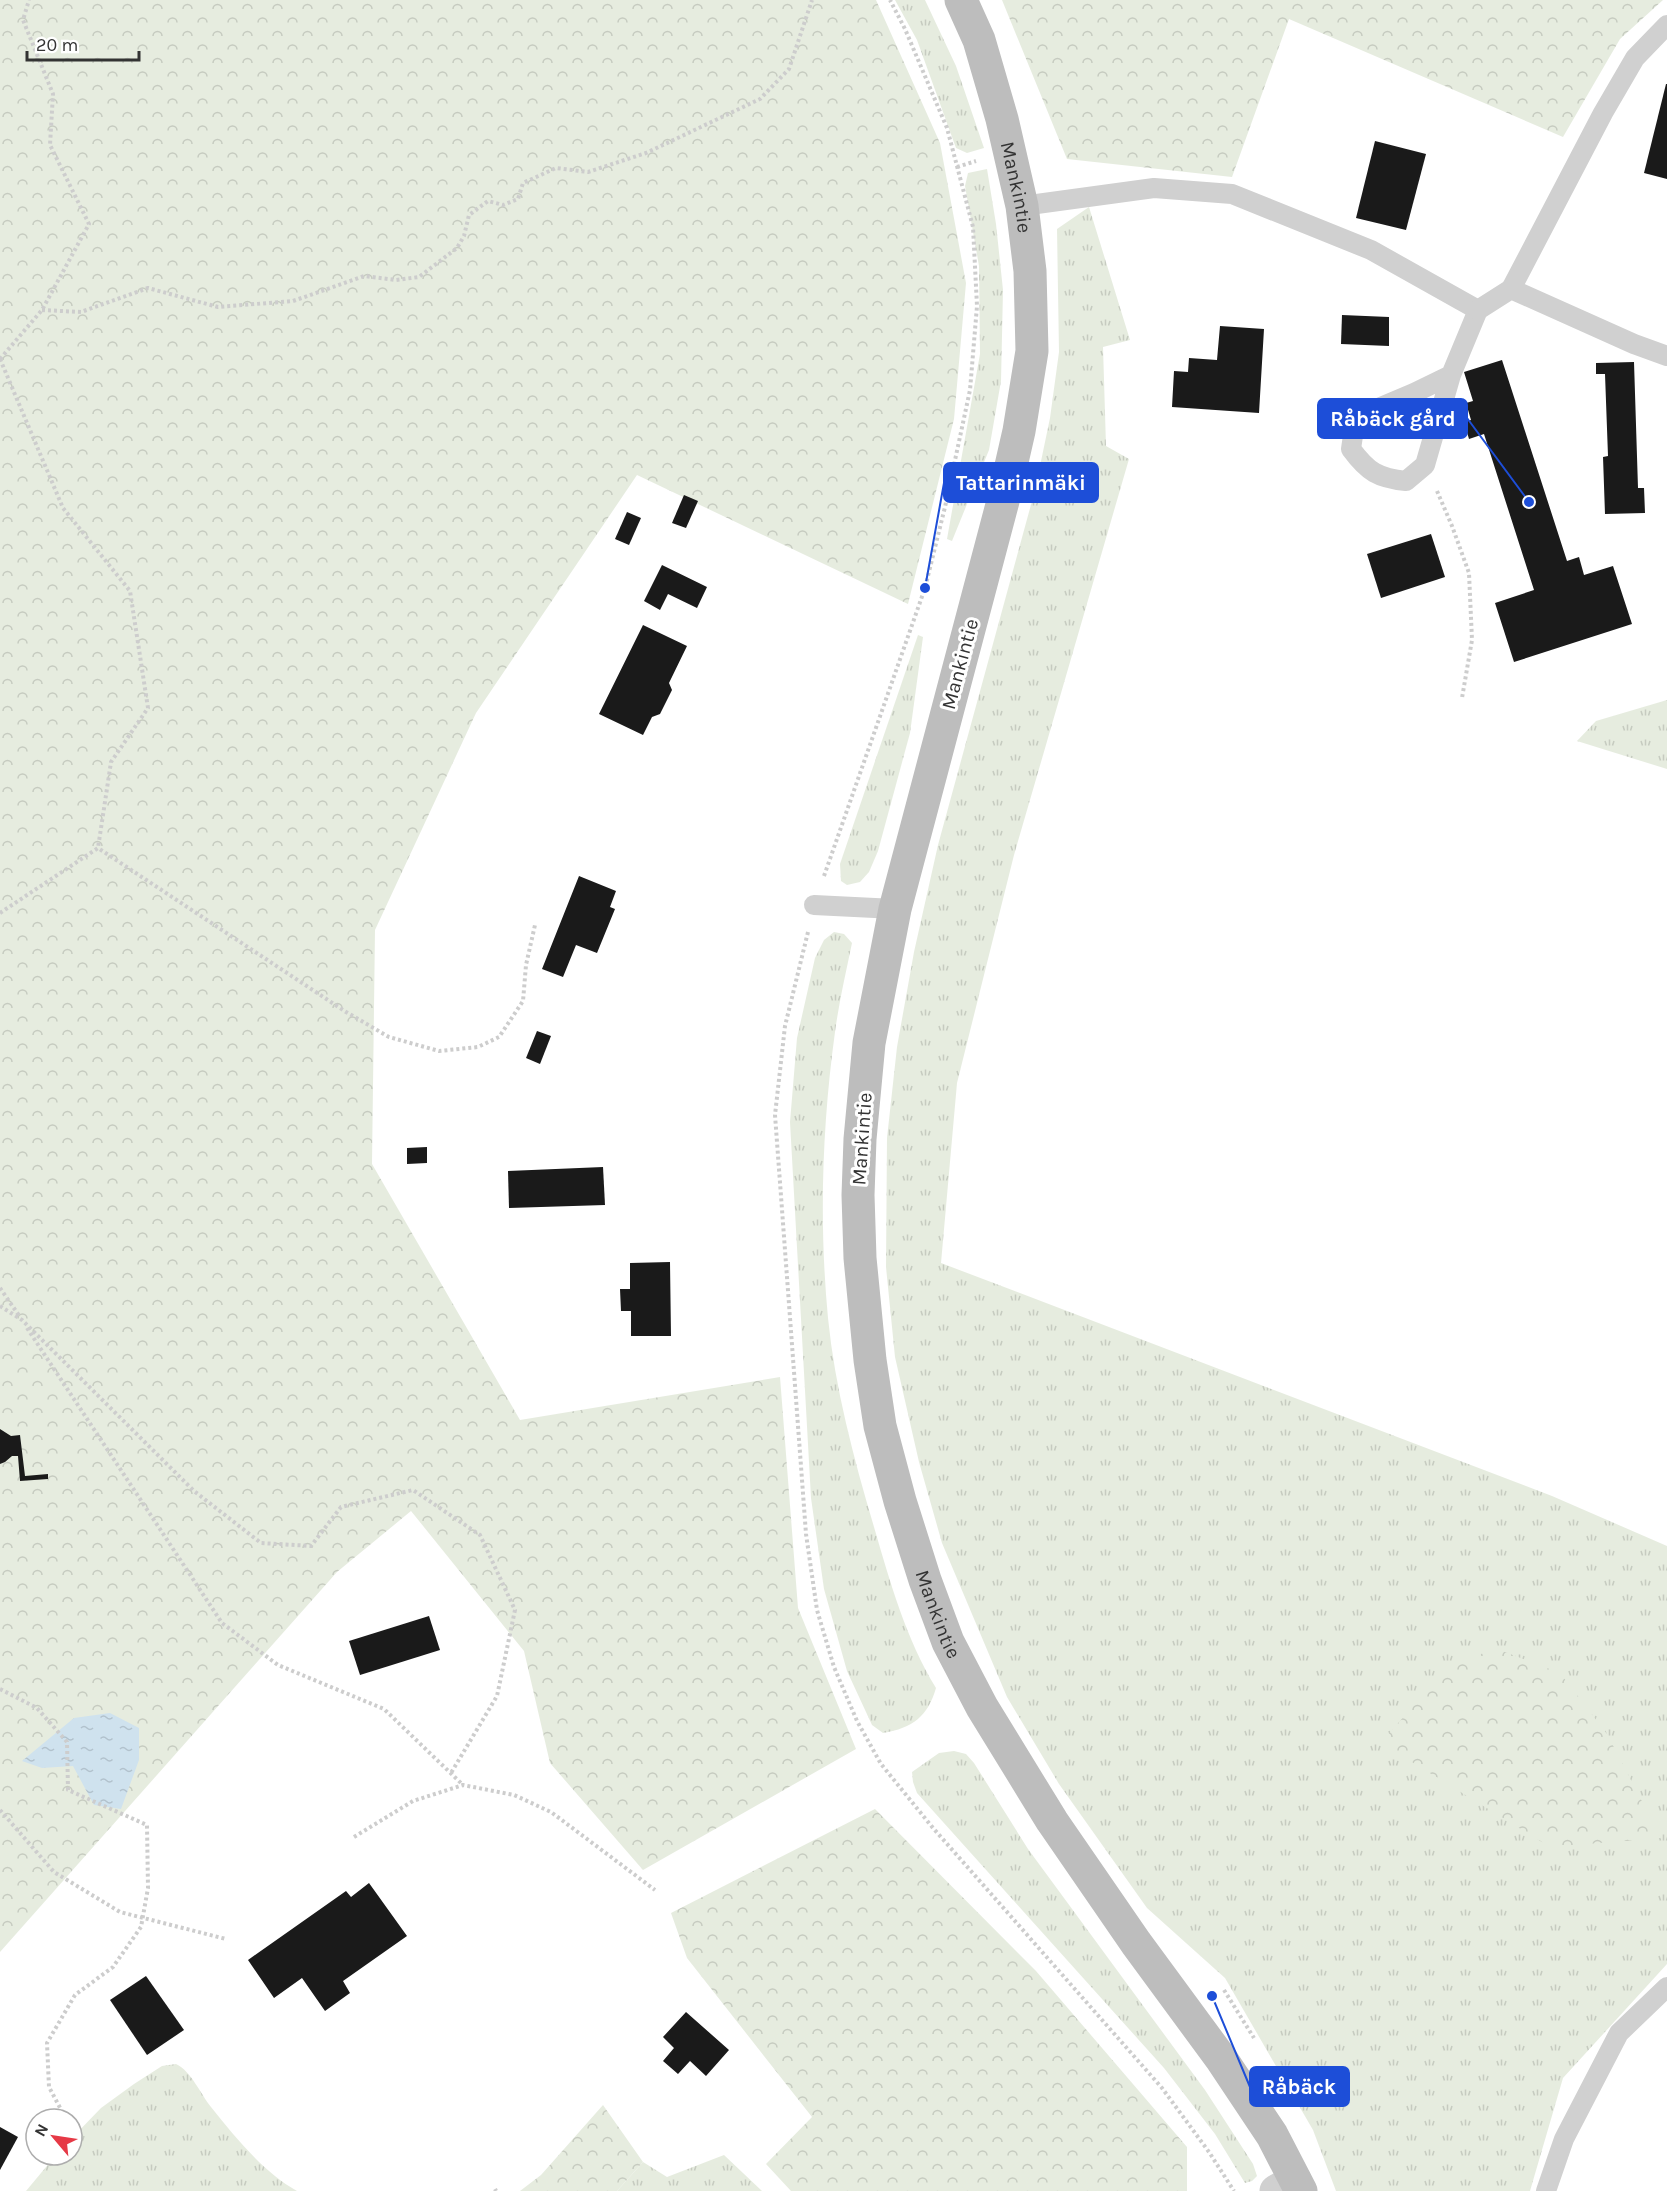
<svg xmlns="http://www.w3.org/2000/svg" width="1667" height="2191" viewBox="0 0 1667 2191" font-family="Karla,sans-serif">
  <defs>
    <pattern id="grass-tufts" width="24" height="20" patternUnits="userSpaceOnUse" patternTransform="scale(1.5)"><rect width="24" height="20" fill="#e6ecdf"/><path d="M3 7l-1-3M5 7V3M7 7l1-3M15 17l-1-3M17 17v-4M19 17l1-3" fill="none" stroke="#c6cbc0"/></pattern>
    <pattern id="forest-crowns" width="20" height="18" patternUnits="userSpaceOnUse" patternTransform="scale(1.5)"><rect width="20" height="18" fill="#e6ecdf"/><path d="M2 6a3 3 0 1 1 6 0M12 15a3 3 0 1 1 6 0" fill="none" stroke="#c6cbc0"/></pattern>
    <pattern id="water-ripples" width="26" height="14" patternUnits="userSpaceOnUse" patternTransform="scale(1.5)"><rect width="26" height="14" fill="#cfe2ee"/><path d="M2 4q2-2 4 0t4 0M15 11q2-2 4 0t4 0" fill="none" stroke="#b2c2cd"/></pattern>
  </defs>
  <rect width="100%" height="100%" fill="#fff"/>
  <g fill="url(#grass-tufts)">
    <polygon points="895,0 925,0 956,66 984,148 967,153 956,148 917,40"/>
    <polygon points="987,169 996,224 1003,290 1001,381 989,450 952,541 947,539 980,354 979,266 965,186 968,173"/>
    <polygon points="1089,207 1130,340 1103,347 1106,446 1129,459 1014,855 957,1083 941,1263 1552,1496 1667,1546 1667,1964 1563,2078 1530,2191 1336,2191 1313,2130 1225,1978 1147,1908 1059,1784 1007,1697 942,1543 919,1462 895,1357 886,1267 887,1138 897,1047 914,952 938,845 1035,490 1050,418 1059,352 1057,229"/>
    <polygon points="918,635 923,637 910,733 878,851 869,872 860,882 847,885 841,881 840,864"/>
    <polygon points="1667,700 1667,769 1577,741 1596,721"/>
    <path d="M834 932 844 934 852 943C846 972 839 1002 835 1032 822 1126 819 1224 828 1318 835 1389 854 1459 874 1527 890 1582 906 1639 936 1688 928 1716 913 1728 883 1733L872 1725 847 1671 824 1589 811 1498 790 1122 797 1038 815 958 824 940Z"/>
    <polygon points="954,1751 966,1754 974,1763 1028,1849 1205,2090 1253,2164 1257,2176 1252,2181 1245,2183 1215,2134 1164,2068 917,1793 913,1782 912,1772 939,1753"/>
    <path d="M176 2064C191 2071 200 2093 211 2107 235 2137 263 2172 297 2191H26L56 2155H72V2138L101 2108 134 2084 162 2066Z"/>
    <polygon points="724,2155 762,2191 617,2191 643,2162 667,2177"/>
  </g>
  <g fill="url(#forest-crowns)">
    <polygon points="0,0 876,0 940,143 966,283 954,419 908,604 637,475 476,713 375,930 372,1164 520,1420 780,1377 798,1608 856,1749 643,1870 550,1763 524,1651 411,1511 337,1572 0,1952"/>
    <polygon points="1002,0 1663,0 1620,39 1563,137 1289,19 1232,177 1067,159"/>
    <polygon points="1497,1649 1560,1673 1607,1734 1661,1838 1550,1847 1381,1743 1449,1664"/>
    <polygon points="875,1809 1036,1971 1187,2147 1187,2191 791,2191 766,2164 812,2117 687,1958 671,1913"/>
    <polygon points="603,2105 643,2162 617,2191 520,2191 541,2175"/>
  </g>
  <polygon fill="url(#water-ripples)" points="110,1713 139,1728 139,1760 121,1809 94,1805 73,1766 42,1768 22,1761 74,1718"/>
  <g fill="#1a1a1a">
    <polygon points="1666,84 1667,84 1667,179 1644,173"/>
    <polygon points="1375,141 1426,154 1406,230 1356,218"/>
    <polygon points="1342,315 1389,317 1389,346 1341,344"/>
    <polygon points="1220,326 1264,329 1259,413 1172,407 1174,371 1188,372 1189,358 1217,360"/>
    <polygon points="1502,360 1567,561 1579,557 1584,575 1613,566 1632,624 1514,662 1495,603 1534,590 1484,434 1469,439 1464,422 1471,420 1466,403 1473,401 1464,372"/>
    <polygon points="1634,362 1638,488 1644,488 1645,513 1605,514 1603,457 1608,456 1605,374 1596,374 1596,363"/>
    <polygon points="684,495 698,501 686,528 672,523"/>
    <polygon points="627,512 641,518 629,545 615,539"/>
    <polygon points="1431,534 1445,577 1381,598 1367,554"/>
    <polygon points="662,565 707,587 697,608 668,594 660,610 644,601"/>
    <polygon points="643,625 687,646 669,683 672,690 660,714 652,717 643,735 599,714"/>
    <polygon points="579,876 616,891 610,907 615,909 597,953 576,945 563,977 542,969"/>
    <polygon points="537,1031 551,1036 540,1064 526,1058"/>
    <polygon points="427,1147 427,1163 407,1164 407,1148"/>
    <polygon points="603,1167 605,1205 509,1208 508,1171"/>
    <polygon points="670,1262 671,1336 631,1336 631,1311 621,1311 620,1289 630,1289 630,1263"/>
    <polygon points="0,1429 11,1436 20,1435 25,1476 48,1474 48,1479 20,1481 18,1456 12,1456 5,1462 0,1464"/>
    <polygon points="429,1616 440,1650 360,1675 349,1641"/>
    <polygon points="369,1883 407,1936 343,1981 350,1993 325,2011 302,1978 274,1998 248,1960 346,1891 351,1897"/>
    <polygon points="146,1976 184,2030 147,2055 110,2000"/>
    <polygon points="686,2012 729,2050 706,2076 690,2061 678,2074 663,2061 674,2048 663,2037"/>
    <polygon points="0,2127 18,2137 0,2170"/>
  </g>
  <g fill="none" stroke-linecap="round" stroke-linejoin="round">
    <g stroke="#cdcdcd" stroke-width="4" stroke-dasharray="3 3" stroke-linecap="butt">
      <polyline points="957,167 976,161"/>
      <polyline points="42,310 81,312 148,288 218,307 293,301 364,276 396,280 419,277 457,248 464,236 469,215 488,201 503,205 518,199 523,183 556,168 588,172 646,153 760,99 789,69 812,0"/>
      <polyline points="0,359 63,508 130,591 148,708 111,762 98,848"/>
      <polyline points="0,359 42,310 89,224 50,145 53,94 23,20 29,0"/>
      <polyline points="1437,491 1452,526 1469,573 1472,640 1462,698"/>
      <polyline points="824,876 925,588 945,507 970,390 977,306 973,227 947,128 905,29 890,0"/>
      <polyline points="0,913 98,848 346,1012 389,1037 439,1051 478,1047 499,1037 523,1001 526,965 535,925"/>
      <polyline points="808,932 785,1026 775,1115 806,1534 817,1610 834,1667 857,1721 881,1764 933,1828 1162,2088 1209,2152 1234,2191"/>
      <polyline points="0,1288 20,1317"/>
      <polyline points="0,1306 22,1320 194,1491 261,1543 311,1546 341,1507 413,1490 480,1535 515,1610 497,1696 451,1773"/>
      <polyline points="27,1328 222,1623 278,1665 384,1709 463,1785"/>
      <polyline points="0,1689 37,1708 67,1742 68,1790 147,1825 148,1888 141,1927 113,1967 75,1995 47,2043 49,2087 66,2119"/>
      <polyline points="0,1810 54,1872 120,1912 226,1939"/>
      <polyline points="354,1837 413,1801 463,1785 514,1795 551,1812 655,1890"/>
      <polyline points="1224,1990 1254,2038"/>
      <polyline points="495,2189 496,2191"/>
    </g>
    <g stroke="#d0d0d0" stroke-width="20">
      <path d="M1022 206 1154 188 1232 194 1371 250 1478 310 1451 375 1425 465 1406 481C1378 478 1368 472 1351 449L1354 429 1369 412 1414 393 1451 375"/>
      <polyline points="1511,289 1603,113 1635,58 1667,25"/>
      <polyline points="1478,310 1511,289 1634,344 1667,356"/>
      <polyline points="814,905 895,909"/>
      <polyline points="1546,2191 1564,2139 1619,2033 1667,1987"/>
    </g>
    <polyline stroke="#d0d0d0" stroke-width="33" points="1276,2191 1295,2180"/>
    <path stroke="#bdbdbd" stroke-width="33" id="s1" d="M961 0 979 40 1002 119 1022 206 1030 271 1032 351 1019 431 1003 501 895 909 869 1043 860 1139 858 1195 860 1258 870 1360 880 1426 900 1501 925 1580 948 1642 982 1707 1052 1821 1136 1943 1222 2060 1272 2135 1301 2191"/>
  </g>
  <g text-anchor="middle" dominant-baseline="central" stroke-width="6" stroke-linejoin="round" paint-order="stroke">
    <g font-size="20" fill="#333" stroke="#fff">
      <text stroke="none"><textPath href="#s1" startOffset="196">Mankintie</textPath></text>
      <text transform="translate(960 664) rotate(-75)">Mankintie</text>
      <text transform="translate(862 1139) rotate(-86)">Mankintie</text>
      <text stroke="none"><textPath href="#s1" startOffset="1654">Mankintie</textPath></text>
    </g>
  </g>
  <path fill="none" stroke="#1d4ed8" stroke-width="2" d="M1529 502L1467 418M925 588L944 483M1212 1996L1250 2087"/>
  <g fill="#1d4ed8" stroke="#fff" stroke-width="2">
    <circle cx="1529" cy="502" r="6"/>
    <circle cx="925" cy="588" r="6"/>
    <circle cx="1212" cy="1996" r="6"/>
  </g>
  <g fill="#1d4ed8" stroke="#1d4ed8" stroke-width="2">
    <rect x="1318" y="399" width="149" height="39" rx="6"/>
    <rect x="944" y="463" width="154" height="39" rx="6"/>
    <rect x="1250" y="2067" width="99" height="39" rx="6"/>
  </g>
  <g font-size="21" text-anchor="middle" font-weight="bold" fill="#fff">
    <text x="1393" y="426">Råbäck gård</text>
    <text x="1021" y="490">Tattarinmäki</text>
    <text x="1299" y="2094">Råbäck</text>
  </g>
  <g transform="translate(54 2137) rotate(299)"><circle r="28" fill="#ffffff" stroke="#adadad" stroke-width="1.5"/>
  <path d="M0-4.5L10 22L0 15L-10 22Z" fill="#e63946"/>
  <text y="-9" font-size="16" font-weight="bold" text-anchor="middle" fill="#333333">N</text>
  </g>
  <path d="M27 51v9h112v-9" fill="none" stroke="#333333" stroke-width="3"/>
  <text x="36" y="51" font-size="18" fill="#333333" stroke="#ffffff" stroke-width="4.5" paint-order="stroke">20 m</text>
</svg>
